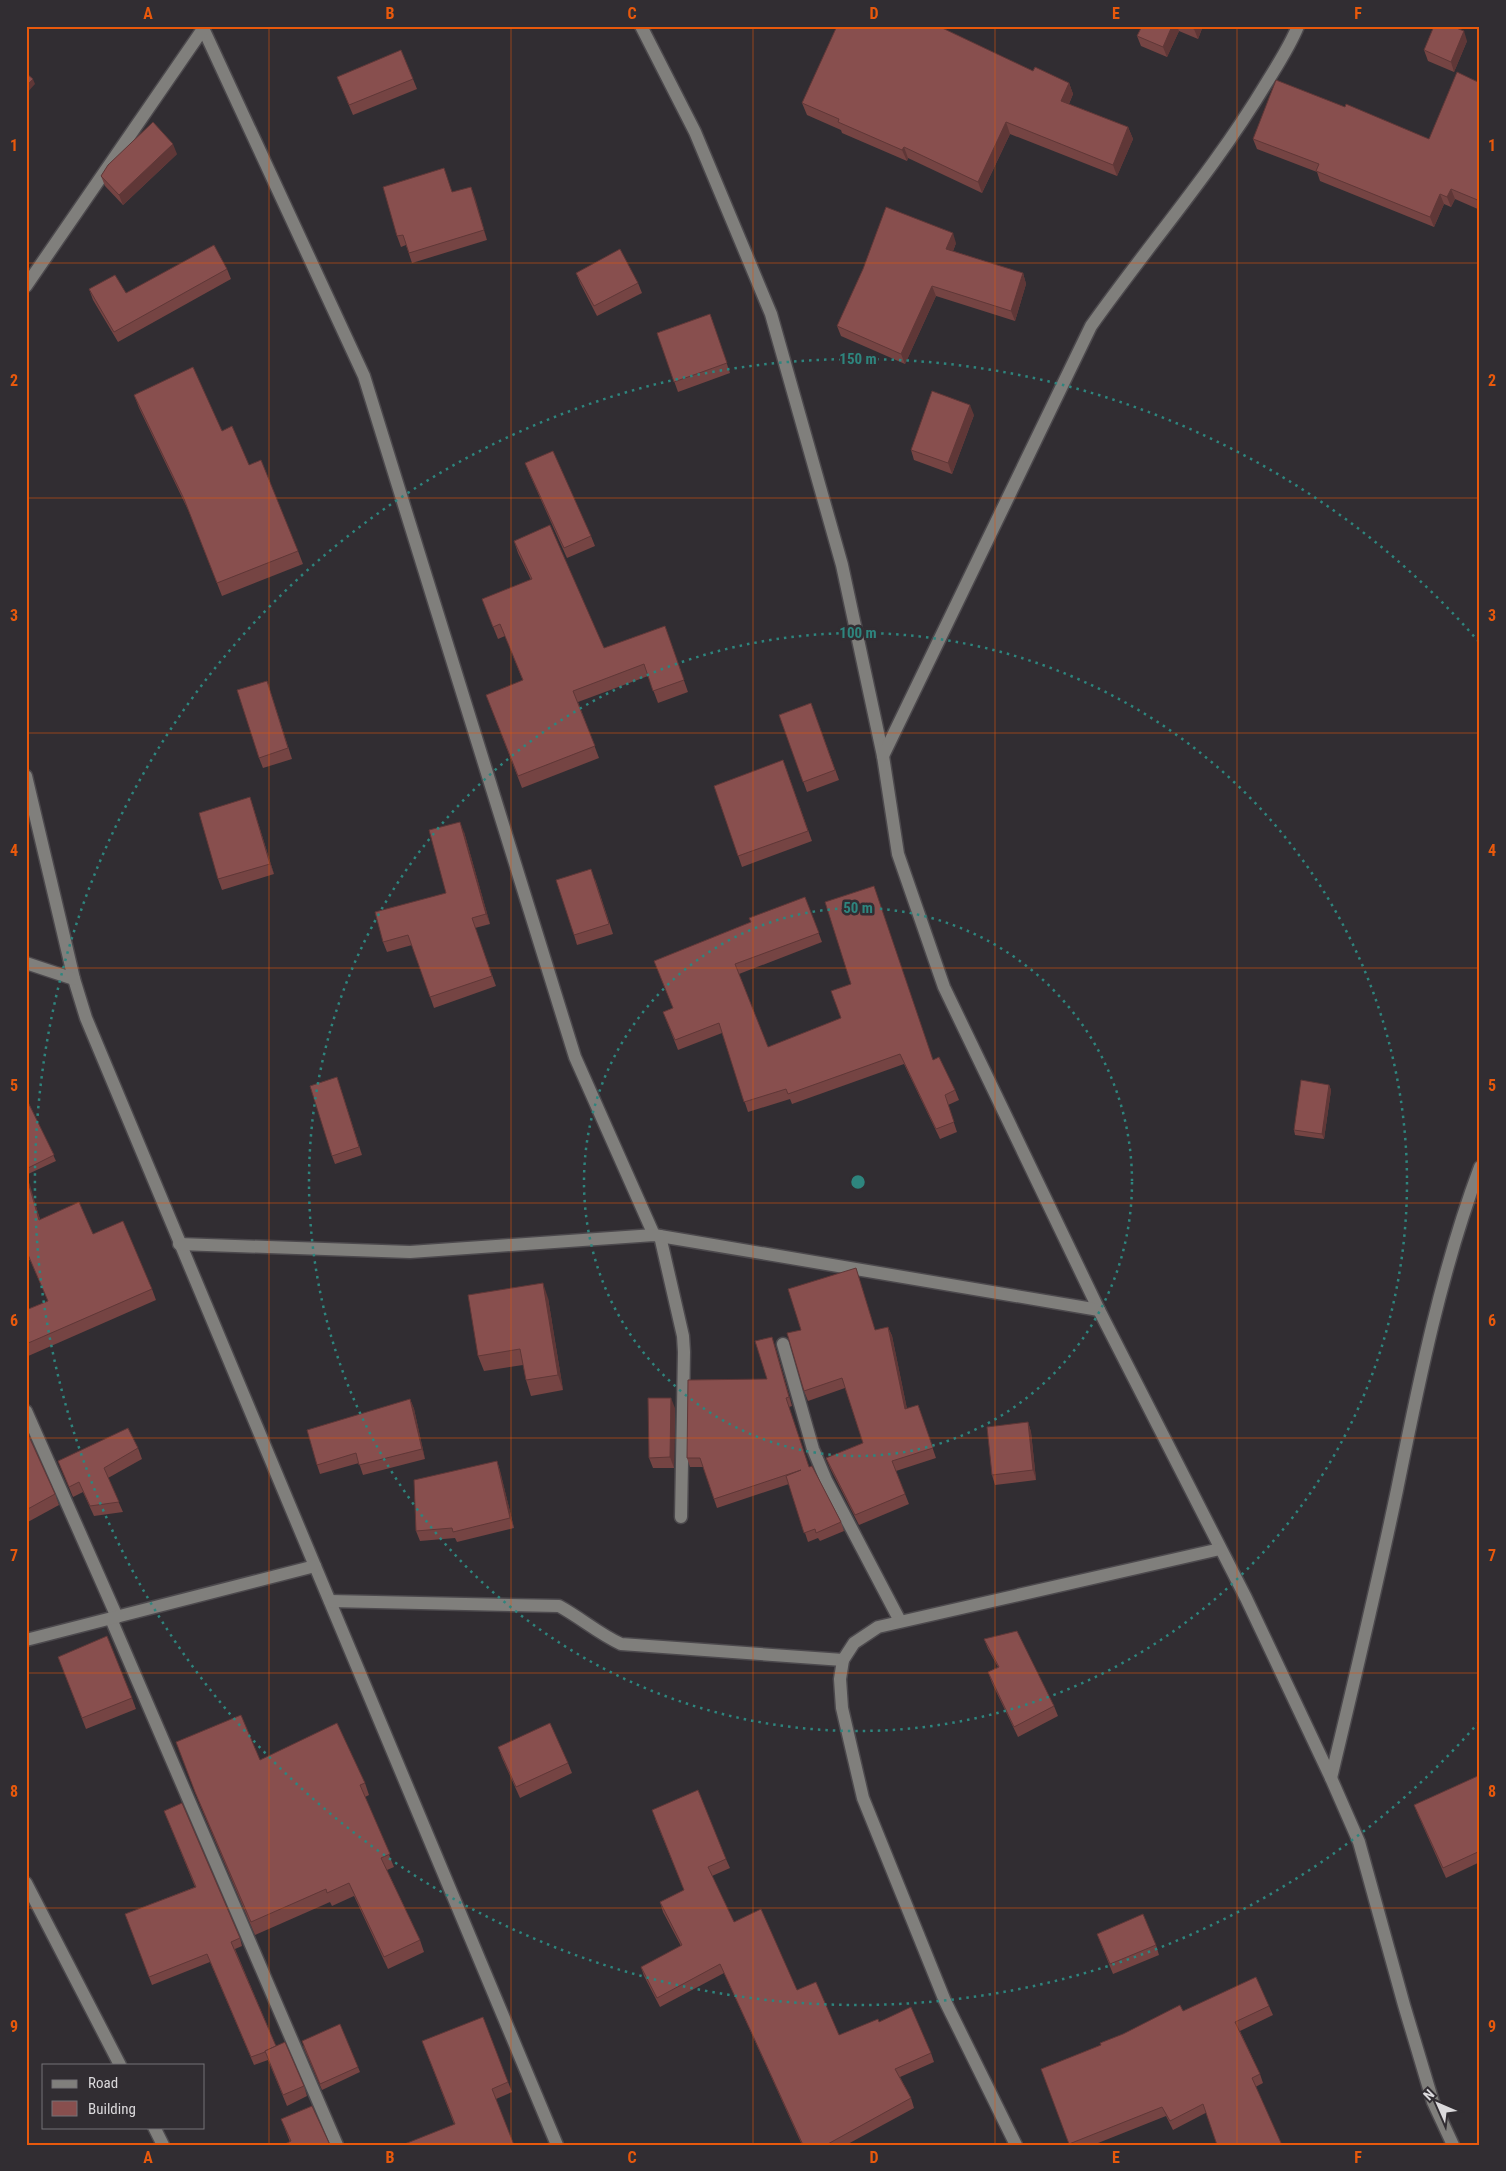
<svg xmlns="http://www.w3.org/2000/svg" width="1506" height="2171" viewBox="0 0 1506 2171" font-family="'Roboto Condensed',sans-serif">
  <rect width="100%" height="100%" fill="#312d32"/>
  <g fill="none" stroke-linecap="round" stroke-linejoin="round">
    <g stroke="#4c494d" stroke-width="15">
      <g id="minor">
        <polyline points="202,26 364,376 575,1057 654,1235"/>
        <polyline points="641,26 695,132 771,314 842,565 883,756 898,854 944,987 1099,1310 1246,1598 1331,1778 1359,1842 1404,2005 1433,2102 1453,2145"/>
        <polyline points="26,286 203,29"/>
        <path d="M883 756 1091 326C1149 244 1215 169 1267 82 1278 64 1290 46 1298 26"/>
        <polyline points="26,776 74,979 86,1018 557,2145"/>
        <polyline points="26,963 74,979"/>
        <polyline points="660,1236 683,1336 684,1352 681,1517"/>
        <polyline points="179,1244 410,1252 654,1235 1099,1310"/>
        <polyline points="783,1344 813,1449 826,1480 900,1621"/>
        <polyline points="26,1411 117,1617"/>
        <path d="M330 1601 559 1606C581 1618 599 1634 621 1644L843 1660"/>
        <polyline points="111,1619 337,2145"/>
        <polyline points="26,1640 315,1566"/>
        <path d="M1331 1778C1354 1682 1377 1586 1397 1490 1419 1381 1441 1271 1480 1167"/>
        <polyline points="26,1883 120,2065"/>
        <polyline points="154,2127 163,2145"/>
        <polyline points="1016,2145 945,2001 863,1798 842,1708 840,1679 843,1660 854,1643 878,1627 1220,1549"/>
      </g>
    </g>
    <use href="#minor" stroke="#807f7c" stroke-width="12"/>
  </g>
  <g fill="#754443">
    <polygon points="947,26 946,30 1033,71 1069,83 1073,94 1069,104 1128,127 1133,139 1117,176 1010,134 982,193 908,158 907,161 842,133 841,130 807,115 802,103"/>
    <polygon points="1142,26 1203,26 1198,39 1179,31 1167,57 1141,46 1137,36"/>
    <polygon points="1467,41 1454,72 1428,61 1424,50"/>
    <polygon points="337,77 413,79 417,89 353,115"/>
    <polygon points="1480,83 1480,210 1455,199 1451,207 1444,204 1434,227 1320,181 1317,172 1257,149 1253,139 1345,107 1429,139"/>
    <polygon points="177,154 123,205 105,186 101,176"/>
    <polygon points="471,187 487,240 412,263 406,245 401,247 397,236"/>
    <polygon points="956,243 953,251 1023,273 1026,284 1015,321 936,296 905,364 841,336 837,326"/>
    <polygon points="227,269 231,279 118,342 93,300 89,289 126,293"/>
    <polygon points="576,273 638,283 642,293 597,316 580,283"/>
    <polygon points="710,314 730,373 678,392 657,333"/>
    <polygon points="134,395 222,431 298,551 303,564 222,596 189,512 139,408"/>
    <polygon points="974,415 952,474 914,460 911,450"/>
    <polygon points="525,463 591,536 595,546 567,558 529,473"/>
    <polygon points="514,541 604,648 665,626 688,692 658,703 648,676 578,702 599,758 522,788 486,695 523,681 505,636 498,639 482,599 531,580 518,553"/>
    <polygon points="267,681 292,759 263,768 259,758"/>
    <polygon points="811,703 839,780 807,792 779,715"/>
    <polygon points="783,760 812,841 742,867 714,786"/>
    <polygon points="250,797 274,874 222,890 218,879"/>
    <polygon points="464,832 490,924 475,928 496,986 434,1008 412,945 387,952 383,942 446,893"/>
    <polygon points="595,879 613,934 577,945 574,935"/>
    <polygon points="805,897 822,942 739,974 768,1047 841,1018 933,1060 955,1090 959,1100 948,1105 957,1132 940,1139 904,1064 792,1104 790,1099 748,1112 722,1033 678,1050 663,1012 673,1008 654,961 751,922"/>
    <polygon points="337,1077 362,1155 335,1164 332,1156"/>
    <polygon points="1329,1085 1331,1090 1324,1139 1295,1135 1294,1130"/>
    <polygon points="26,1098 56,1161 26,1175"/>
    <polygon points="26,1175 40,1219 93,1234 152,1289 156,1300 26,1357 26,1310 48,1301 30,1260 26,1261"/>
    <polygon points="856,1268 875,1330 888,1327 892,1336 907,1409 918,1405 936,1458 896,1471 909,1504 859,1525 830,1468 826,1458 863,1443 845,1388 808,1401 804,1391 801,1330"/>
    <polygon points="548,1298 563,1390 531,1396 526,1380 523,1365 484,1371 478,1356"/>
    <polygon points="775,1346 792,1406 789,1407 809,1467 841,1522 844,1531 820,1541 818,1538 808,1542 789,1484 717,1508 703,1467 690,1467 687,1458 767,1379"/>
    <polygon points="410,1399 414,1409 425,1459 363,1475 359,1463 320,1474 317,1465"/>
    <polygon points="675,1408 674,1468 653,1468 649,1458"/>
    <polygon points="1028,1422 1031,1432 1036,1480 995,1485 992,1475"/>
    <polygon points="26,1430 55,1494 59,1505 26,1523"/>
    <polygon points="138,1448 142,1459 108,1478 123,1512 94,1516 83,1492 73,1497 58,1461"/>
    <polygon points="497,1461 500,1471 514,1528 457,1542 455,1538 420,1541 416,1531"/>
    <polygon points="984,1639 1054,1706 1058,1716 1018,1737 992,1683 988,1672 998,1667 988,1649"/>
    <polygon points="62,1667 132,1698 136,1709 86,1729"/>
    <polygon points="176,1742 365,1783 369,1795 365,1797 394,1867 387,1870 420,1940 424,1952 388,1969 354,1896 332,1906 330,1902 255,1935 200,1805"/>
    <polygon points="498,1747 568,1763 572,1773 520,1798 502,1758"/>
    <polygon points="1480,1775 1480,1862 1446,1878 1418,1815 1414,1805"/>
    <polygon points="164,1811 240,1938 242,1946 235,1949 276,2046 304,2086 307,2096 287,2106 268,2060 254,2065 210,1962 152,1985 125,1914 195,1887"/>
    <polygon points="655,1819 726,1859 730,1868 712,1876 734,1922 839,2035 879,2022 931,2053 934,2062 900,2077 911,2098 914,2108 846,2145 802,2145 724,1973 660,2007 644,1976 641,1967 681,1946 663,1912 660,1902 684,1890"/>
    <polygon points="1097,1934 1156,1945 1159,1955 1113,1974"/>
    <polygon points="1269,2006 1273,2015 1240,2031 1260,2074 1263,2083 1173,2130 1166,2116 1093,2145 1070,2145 1041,2069 1101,2045 1123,2034 1183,2011"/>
    <polygon points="422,2041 508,2082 512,2092 496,2099 454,2124"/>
    <polygon points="303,2046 358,2067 360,2072 322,2090"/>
    <polygon points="281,2119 330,2145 290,2142"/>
  </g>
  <g fill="#5f3737">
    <polygon points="938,26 947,26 942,38"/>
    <polygon points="1172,26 1177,26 1179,31 1167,57 1163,47"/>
    <polygon points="1195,26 1203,26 1198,39 1194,29"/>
    <polygon points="1464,31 1467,41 1454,72 1451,62"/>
    <polygon points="33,79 35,84 26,94 26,86"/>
    <polygon points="1069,83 1073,94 1065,113 1061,101"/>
    <polygon points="1006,122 1010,134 982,193 978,182"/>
    <polygon points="1128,127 1133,139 1117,176 1113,165"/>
    <polygon points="173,144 177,154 123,205 119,195"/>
    <polygon points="904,147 908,158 907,161 902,150"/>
    <polygon points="471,187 475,197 487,240 484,230"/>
    <polygon points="1451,189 1455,199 1451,207 1447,197"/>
    <polygon points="1440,194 1444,204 1434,227 1430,217"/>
    <polygon points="953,233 956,243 950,259 946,249"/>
    <polygon points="1023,273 1026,284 1015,321 1011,311"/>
    <polygon points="932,286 936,296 905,364 901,354"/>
    <polygon points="970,405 974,415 952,474 948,463"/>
    <polygon points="250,797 253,808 274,874 270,864"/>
    <polygon points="460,822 464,832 490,924 486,914"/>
    <polygon points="26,1012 28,1016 26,1024"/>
    <polygon points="1329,1085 1331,1090 1324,1139 1322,1134"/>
    <polygon points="26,1175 30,1185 43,1231 39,1220"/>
    <polygon points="543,1283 548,1298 563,1390 558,1375"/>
    <polygon points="888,1327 892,1336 909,1419 905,1409"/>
    <polygon points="772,1337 775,1346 792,1406 789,1397"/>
    <polygon points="671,1398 675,1408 674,1468 670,1457"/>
    <polygon points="410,1399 414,1409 425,1459 422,1449"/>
    <polygon points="1028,1422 1031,1432 1036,1480 1033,1470"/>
    <polygon points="497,1461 500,1471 514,1528 510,1518"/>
  </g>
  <g fill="#884f4e" stroke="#5f3737">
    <polygon points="837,26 938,26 1033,71 1035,67 1069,83 1061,101 1128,127 1113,165 1006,122 978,182 904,147 902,150 838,122 839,119 802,103"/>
    <polygon points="1142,26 1172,26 1163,47 1137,36"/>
    <polygon points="1188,26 1195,26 1194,29"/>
    <polygon points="1434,26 1451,26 1464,31 1451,62 1424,50"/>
    <polygon points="401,50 413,79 349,105 337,77"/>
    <polygon points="1457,72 1480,83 1480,201 1451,189 1447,197 1440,194 1430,217 1316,171 1319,164 1253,139 1276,80 1345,107 1346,104 1429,139"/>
    <polygon points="26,73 33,79 26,86"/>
    <polygon points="153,122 173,144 119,195 101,176 108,165"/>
    <polygon points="444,168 452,192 471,187 484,230 409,253 403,235 397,236 383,187"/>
    <polygon points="886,207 953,233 946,249 1023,273 1011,311 932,286 901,354 837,326 863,269"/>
    <polygon points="214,245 227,269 114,332 89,289 115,275 126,293"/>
    <polygon points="620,249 638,283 594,306 576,273"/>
    <polygon points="710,314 727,363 674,382 657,333"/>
    <polygon points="193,367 222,431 232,426 249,465 261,460 298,551 217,583 184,499 134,395"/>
    <polygon points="932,391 970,405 948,463 911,450"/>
    <polygon points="553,451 591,536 564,548 525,463"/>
    <polygon points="550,525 604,648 665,626 684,680 653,691 644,664 573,691 595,746 518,776 486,695 523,680 500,624 493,627 482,599 532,579 514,541"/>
    <polygon points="267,681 288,748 259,758 237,690"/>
    <polygon points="811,703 835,770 803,782 779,715"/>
    <polygon points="783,760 808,831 738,856 714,786"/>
    <polygon points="250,797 270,864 218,879 199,813"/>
    <polygon points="460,822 486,914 472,918 492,976 430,997 408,935 383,942 375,912 446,893 429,830"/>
    <polygon points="591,869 609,924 574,935 556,880"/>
    <polygon points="874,886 933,1060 939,1057 955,1090 945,1095 954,1122 936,1129 900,1054 788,1094 786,1089 744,1102 719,1023 675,1040 663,1012 673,1008 654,961 751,922 749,918 805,897 819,933 735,964 768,1047 841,1018 831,991 851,984 825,902"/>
    <polygon points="337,1077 359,1147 332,1156 310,1086"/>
    <polygon points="1301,1080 1329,1085 1322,1134 1294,1130"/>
    <polygon points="26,1098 54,1155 26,1169"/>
    <polygon points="26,1175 39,1220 79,1202 93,1234 123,1221 152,1289 26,1344 26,1310 48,1301 26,1250"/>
    <polygon points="856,1268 875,1330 888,1327 905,1409 918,1405 933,1448 892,1461 905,1494 855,1515 826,1458 863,1443 842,1378 804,1391 787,1333 801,1330 788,1289"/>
    <polygon points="543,1283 558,1375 526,1380 520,1349 478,1356 468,1295"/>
    <polygon points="772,1337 789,1397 786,1398 809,1467 812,1466 841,1522 816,1533 815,1529 804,1533 786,1476 801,1470 714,1499 700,1458 687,1458 688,1380 767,1379 755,1341"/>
    <polygon points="648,1398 671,1398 670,1457 649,1458"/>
    <polygon points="410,1399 422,1449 359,1465 356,1453 317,1465 307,1430"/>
    <polygon points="1028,1422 1033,1470 992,1475 987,1427"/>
    <polygon points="128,1428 138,1448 104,1468 119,1502 90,1506 79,1482 69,1487 58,1461"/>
    <polygon points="26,1430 55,1494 26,1510"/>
    <polygon points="497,1461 510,1518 453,1532 452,1528 416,1531 414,1480"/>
    <polygon points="1017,1631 1054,1706 1014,1727 988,1672 999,1667 984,1639"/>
    <polygon points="107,1636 132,1698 82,1718 58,1657"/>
    <polygon points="241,1715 260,1760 337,1723 365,1783 360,1785 390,1854 381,1858 420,1940 384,1957 349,1883 327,1893 326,1889 251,1922 195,1792 176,1742"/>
    <polygon points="550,1723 568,1763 516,1787 498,1747"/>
    <polygon points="1480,1775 1480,1851 1443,1868 1414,1805"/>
    <polygon points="698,1790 726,1859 708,1867 734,1922 761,1909 797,1990 816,1982 839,2035 878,2019 879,2022 911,2007 931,2053 895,2069 911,2098 826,2145 803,2145 720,1964 657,1998 641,1967 682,1945 660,1902 684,1890 652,1810"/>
    <polygon points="182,1803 240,1938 231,1942 276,2046 265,2051 265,2052 251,2057 207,1954 149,1977 125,1914 196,1887 164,1811"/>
    <polygon points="1143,1914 1156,1945 1110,1964 1097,1934"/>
    <polygon points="1256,1977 1269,2006 1235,2022 1260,2074 1252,2078 1282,2145 1217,2145 1203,2104 1170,2121 1162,2107 1069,2144 1041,2069 1101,2045 1100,2043 1123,2034 1180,2005 1183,2011"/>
    <polygon points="483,2017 508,2082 492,2089 514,2145 402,2145 455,2124 422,2041"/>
    <polygon points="340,2024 358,2067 320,2084 302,2041"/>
    <polygon points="285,2042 304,2086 283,2095 265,2051"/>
    <polygon points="312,2106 330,2145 283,2145 291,2141 281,2119"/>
  </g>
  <path fill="none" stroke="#e8590c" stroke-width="1" stroke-opacity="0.55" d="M269 26V2145M511 26V2145M753 26V2145M995 26V2145M1237 26V2145M26 263H1480M26 498H1480M26 733H1480M26 968H1480M26 1203H1480M26 1438H1480M26 1673H1480M26 1908H1480"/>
  <g fill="none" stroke="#2e857e" stroke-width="2.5" stroke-dasharray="2.5 5">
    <circle cx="858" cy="1182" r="274"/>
    <circle cx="858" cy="1182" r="549"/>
    <path d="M1479 1722A823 823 0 1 1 1479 642"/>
  </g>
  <circle cx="858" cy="1182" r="8" fill="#2e857e" stroke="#312d32" stroke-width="2.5"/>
  <g font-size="15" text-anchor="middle" font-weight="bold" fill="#2e857e" stroke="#312d32" stroke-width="5" stroke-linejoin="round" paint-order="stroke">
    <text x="858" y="364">150 m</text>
    <text x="858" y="638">100 m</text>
    <text x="858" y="913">50 m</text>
  </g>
  <rect width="1506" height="2171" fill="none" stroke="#312d32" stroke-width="55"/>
  <rect x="42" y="2064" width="162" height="65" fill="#312d32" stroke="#757276"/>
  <rect x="52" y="2080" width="25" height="8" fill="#807f7c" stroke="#757276"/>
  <text x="88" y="2088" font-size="15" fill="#dbd9dc">Road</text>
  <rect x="52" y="2101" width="25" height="15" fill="#884f4e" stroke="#757276"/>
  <text x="88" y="2114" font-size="15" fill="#dbd9dc">Building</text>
  <g transform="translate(1438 2104) rotate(315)" stroke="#312d32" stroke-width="4" paint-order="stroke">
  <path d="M0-4L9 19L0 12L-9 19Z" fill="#dbd9dc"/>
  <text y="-8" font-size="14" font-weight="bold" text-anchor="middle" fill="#dbd9dc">N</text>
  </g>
  <rect x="28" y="28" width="1450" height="2116" fill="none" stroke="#e8590c" stroke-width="2"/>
  <g font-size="16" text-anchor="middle" font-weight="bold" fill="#e8590c">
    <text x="148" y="19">A</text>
    <text x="390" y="19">B</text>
    <text x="632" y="19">C</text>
    <text x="874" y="19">D</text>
    <text x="1116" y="19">E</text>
    <text x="1358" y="19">F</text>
    <text x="14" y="151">1</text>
    <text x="1492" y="151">1</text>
    <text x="14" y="386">2</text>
    <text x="1492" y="386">2</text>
    <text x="14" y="621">3</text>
    <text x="1492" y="621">3</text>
    <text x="14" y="856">4</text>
    <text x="1492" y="856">4</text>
    <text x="14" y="1091">5</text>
    <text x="1492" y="1091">5</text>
    <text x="14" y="1326">6</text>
    <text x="1492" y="1326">6</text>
    <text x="14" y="1561">7</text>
    <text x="1492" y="1561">7</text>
    <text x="14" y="1797">8</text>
    <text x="1492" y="1797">8</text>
    <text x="14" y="2032">9</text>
    <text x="1492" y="2032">9</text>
    <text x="148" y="2163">A</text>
    <text x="390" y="2163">B</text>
    <text x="632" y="2163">C</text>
    <text x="874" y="2163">D</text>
    <text x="1116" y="2163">E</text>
    <text x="1358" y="2163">F</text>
  </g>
</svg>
